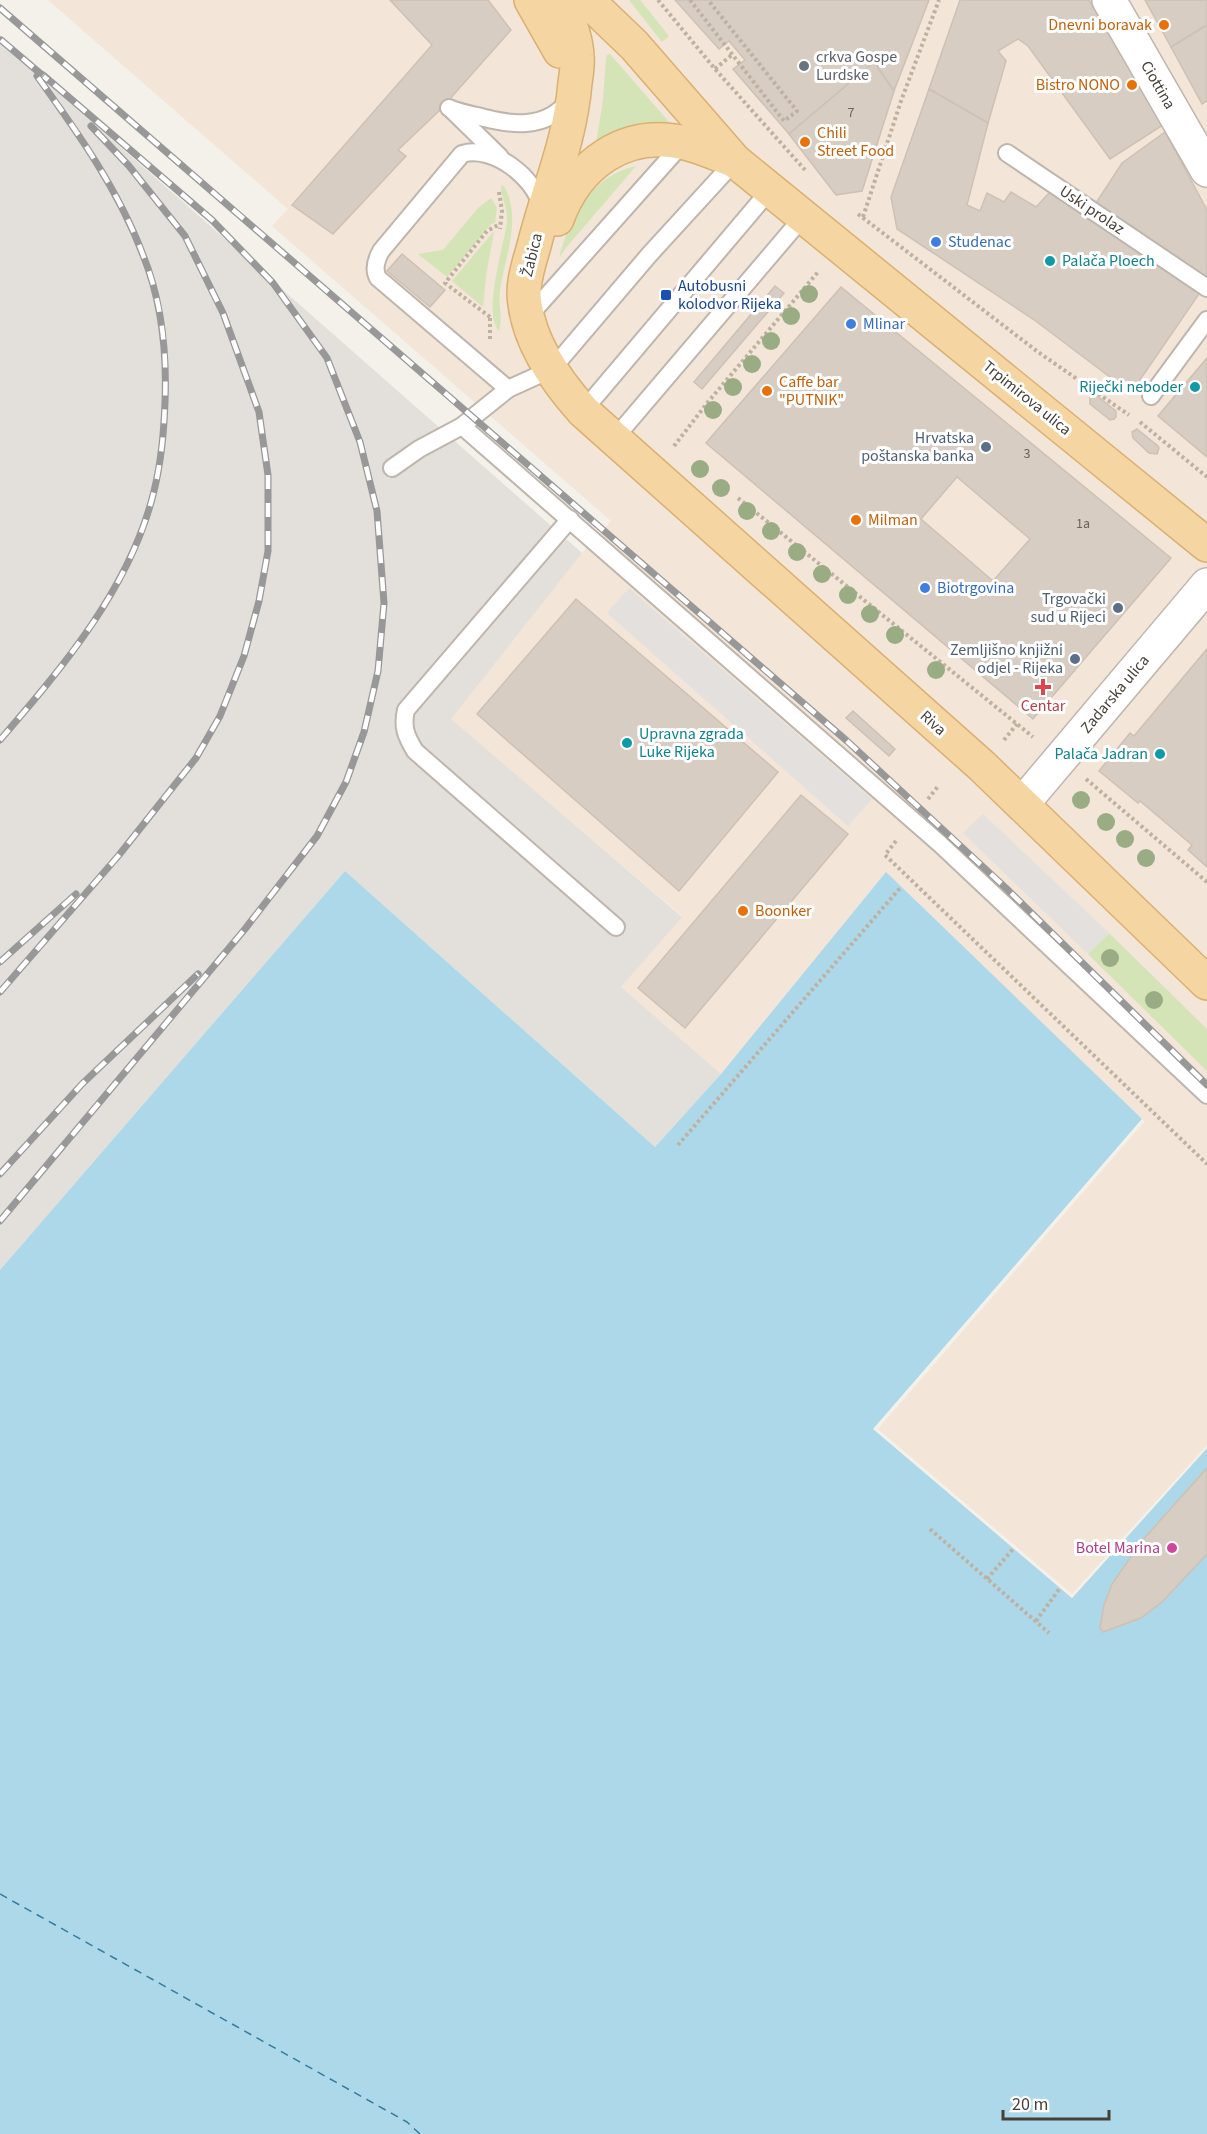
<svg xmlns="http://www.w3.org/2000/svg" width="1207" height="2134" viewBox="0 0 1207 2134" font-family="'Source Sans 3',sans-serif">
  <rect width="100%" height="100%" fill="#f4f0ea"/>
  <polygon fill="#f3e5d8" points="48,0 1207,0 1207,1448 1072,1598 873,1429 886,872 721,1074 621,987 682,916 450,719 582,553 611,521 272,226 288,209"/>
  <polygon fill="#e3dfdb" points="0,41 582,553 451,719 682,917 621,987 721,1074 655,1147 345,871 0,1270"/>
  <g fill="#d4e4b7">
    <polygon points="629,0 640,0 669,36 662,42"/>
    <polygon points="610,54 669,122 671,126 596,143 603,100 606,58 607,55"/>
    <path d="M636 166 565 249 559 258C570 217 591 176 636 166Z"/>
    <path d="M503 185C523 215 505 257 500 290 498 303 503 318 499 331 482 314 504 245 507 222 508 207 501 198 501 186Z"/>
    <polygon points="491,198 497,208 495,223 491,224 447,277 418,254 443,250 478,208"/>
    <polygon points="494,231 486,276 483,307 452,281"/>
    <polygon points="1109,933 1207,1029 1207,1071 1088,954"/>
  </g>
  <g fill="#e3e0de">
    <polygon points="629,588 872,799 848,826 607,613"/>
    <polygon points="983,814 1109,933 1088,954 963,833"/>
  </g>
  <polygon fill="#acd8ea" points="345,871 655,1147 721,1074 886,872 1142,1119 874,1429 1072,1598 1207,1448 1207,2134 0,2134 0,1270"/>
  <polygon fill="#f4f0ea" points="1142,1119 1145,1121 878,1429 1072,1594 1207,1445 1207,1448 1072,1598 873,1429"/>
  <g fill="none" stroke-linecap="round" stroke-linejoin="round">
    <polyline stroke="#377b9b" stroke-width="1.5" stroke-dasharray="8 6" stroke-linecap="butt" points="0,1894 407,2122 420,2134"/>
  </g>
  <g fill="#d7cdc3" stroke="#cec1b4" stroke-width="1.5" fill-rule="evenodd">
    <polygon points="390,0 488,0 511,30 440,110 398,150 406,156 333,234 292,205 432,45"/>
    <polygon points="675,0 929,0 894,91 874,62 789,134 733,69 745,60 729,41 719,49"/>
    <polygon points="960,0 1089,0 1163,125 1110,159 1028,46 1018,39 998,51 1006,61 988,123 929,89"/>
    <polygon points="1145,0 1207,0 1207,25 1171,47"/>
    <polygon points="1207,25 1207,101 1202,104 1171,47"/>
    <polygon points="874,62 894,91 862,191 836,195 789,134"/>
    <polygon points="929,89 988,123 967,205 980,211 987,193 1004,202 1011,192 1036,207 1052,190 1199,294 1131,393 1033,319 897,229 891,197"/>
    <polygon points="1165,132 1207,210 1207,281 1094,206 1122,163"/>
    <polygon points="402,254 445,290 430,307 387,271"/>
    <polygon points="775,286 784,293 702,389 694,382"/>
    <path d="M841 287 1171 558 1033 719 706 443ZM957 477 1030 539 993 581 921 519Z"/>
    <polygon points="1207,358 1207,457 1158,416"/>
    <polygon points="1092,395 1097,396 1116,411 1116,417 1114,419 1110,420 1090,404 1090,398"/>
    <polygon points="1137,429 1158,446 1159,448 1157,454 1149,453 1133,438 1132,432"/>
    <polygon points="576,599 778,772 679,891 477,714"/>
    <polygon points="1207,649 1207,867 1188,850 1192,845 1140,801 1138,803 1099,771 1130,733 1134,736"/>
    <polygon points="853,711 895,749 889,756 846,718"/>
    <polygon points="801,795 848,834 685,1028 638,988"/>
    <polygon points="1207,1468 1207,1554 1163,1601 1141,1618 1103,1632 1100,1628 1104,1605 1112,1584 1141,1542"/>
  </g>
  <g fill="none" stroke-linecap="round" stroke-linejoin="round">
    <g stroke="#beb6ad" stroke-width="20">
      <g id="lane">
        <path d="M449 108C458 112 468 114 477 116 509 125 546 131 569 100"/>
        <polyline points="452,110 500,157"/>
        <polyline points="1007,153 1207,288"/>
        <polyline points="528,317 683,143"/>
        <path d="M508 389 378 278C373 269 376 260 381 251L462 154C492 144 536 178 541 207"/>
        <polyline points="1151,396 1207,320"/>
        <polyline points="583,411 770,190"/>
        <polyline points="462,426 940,844 1207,1095"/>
        <polyline points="614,439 803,217"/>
        <polyline points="392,468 419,449 462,426 508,389 552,369 649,255 735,161"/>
        <path d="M570 519 406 710C402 727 406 736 415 751L616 927"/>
      </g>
    </g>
    <g stroke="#beb6ad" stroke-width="36">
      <g id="street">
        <polyline points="1109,0 1207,170"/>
        <polyline points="1023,803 1207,585"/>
      </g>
    </g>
    <g stroke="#dab072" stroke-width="36">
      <g id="primary">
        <polyline points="531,0 560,51"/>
        <path d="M559 0C568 17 576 37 577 56 578 65 576 75 575 83 570 141 549 187 535 242 530 261 521 284 525 304 530 344 557 382 583 411L982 766 1207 983"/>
        <polyline points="587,0 634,45 735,161 1207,545"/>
        <path d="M557 219C577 164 625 129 685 143 701 147 717 154 733 160"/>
      </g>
    </g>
    <g stroke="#bfb1a0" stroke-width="4" stroke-dasharray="3 3" stroke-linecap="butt">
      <polyline points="658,0 715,69 805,170"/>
      <polyline points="690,0 784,121 797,111 708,0"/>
      <polyline points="715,69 733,54"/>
      <polyline points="499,192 502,211 500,229"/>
      <polyline points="858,214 1038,352 1129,415"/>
      <polyline points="863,217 901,101 939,0"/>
      <polyline points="490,317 445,283 487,231 500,224"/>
      <polyline points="490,339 490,317"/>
      <polyline points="1140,422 1207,477"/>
      <polyline points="674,446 708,402 818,272"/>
      <polyline points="738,498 1033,737"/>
      <polyline points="1004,740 1017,724"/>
      <polyline points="1086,779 1207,882"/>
      <polyline points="928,799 939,785"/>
      <polyline points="896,841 885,855 1207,1164"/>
      <polyline points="678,1145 901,887"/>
      <polyline points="930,1529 1049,1633"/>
      <polyline points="987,1579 1013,1549"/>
      <polyline points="1036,1621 1060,1588"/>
    </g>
    <use href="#lane" stroke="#fff" stroke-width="16"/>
    <use href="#street" stroke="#fff" stroke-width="33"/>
    <use href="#primary" stroke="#f5d5a1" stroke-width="33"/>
    <g stroke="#989898" stroke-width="7">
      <g id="rail">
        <polyline points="0,8 847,741 1007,889 1207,1085"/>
        <polyline points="1,40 48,80"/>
        <path d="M0 740C63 667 131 587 154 491 161 463 164 431 165 402 167 351 162 302 143 255 118 189 78 133 37 76"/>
        <polyline points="0,962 76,894"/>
        <polyline points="0,992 119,855 196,758 220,716 244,656 259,601 268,551 268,475 259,412 223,313 185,236 129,166 91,126"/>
        <polyline points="0,1174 82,1084 198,974"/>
        <polyline points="0,1221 245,929 317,836 346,782 364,732 378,671 384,603 377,511 360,442 327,358 273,283 212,220 43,75"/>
      </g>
    </g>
    <use href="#rail" stroke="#fff" stroke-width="4.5" stroke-dasharray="14" stroke-linecap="butt"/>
  </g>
  <g fill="#9aac84">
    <circle cx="809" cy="294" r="9"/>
    <circle cx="791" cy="316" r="9"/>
    <circle cx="771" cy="341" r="9"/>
    <circle cx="752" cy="364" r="9"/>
    <circle cx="733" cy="387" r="9"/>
    <circle cx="713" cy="410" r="9"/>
    <circle cx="700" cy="469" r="9"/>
    <circle cx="721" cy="488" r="9"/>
    <circle cx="747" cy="511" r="9"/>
    <circle cx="771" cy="531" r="9"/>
    <circle cx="797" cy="552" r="9"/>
    <circle cx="822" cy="574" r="9"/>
    <circle cx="848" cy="595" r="9"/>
    <circle cx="870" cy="614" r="9"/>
    <circle cx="895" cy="635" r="9"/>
    <circle cx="936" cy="670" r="9"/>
    <circle cx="1081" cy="800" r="9"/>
    <circle cx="1106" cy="822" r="9"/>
    <circle cx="1125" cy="839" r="9"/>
    <circle cx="1146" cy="858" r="9"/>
    <circle cx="1110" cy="958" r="9"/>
    <circle cx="1154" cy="1000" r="9"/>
  </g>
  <g fill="#e8710a" stroke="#fff" stroke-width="2">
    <circle cx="1164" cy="25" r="6"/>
    <circle cx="1132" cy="85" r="6"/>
    <circle cx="805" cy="142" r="6"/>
    <circle cx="767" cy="391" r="6"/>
    <circle cx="856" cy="520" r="6"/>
    <circle cx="743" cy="911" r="6"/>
  </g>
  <circle fill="#6b7280" stroke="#fff" stroke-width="2" cx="804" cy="66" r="6"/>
  <g fill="#3f7fe0" stroke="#fff" stroke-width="2">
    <circle cx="936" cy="242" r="6"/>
    <circle cx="851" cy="324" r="6"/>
    <circle cx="925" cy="588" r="6"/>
  </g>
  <g fill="#0f9aa8" stroke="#fff" stroke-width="2">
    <circle cx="1050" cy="261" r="6"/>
    <circle cx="1195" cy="387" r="6"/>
    <circle cx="627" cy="743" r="6"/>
    <circle cx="1160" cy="754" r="6"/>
  </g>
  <rect fill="#1a4fb4" stroke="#fff" stroke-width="2" x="660" y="289" width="12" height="12" rx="3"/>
  <g fill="#5c6f8a" stroke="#fff" stroke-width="2">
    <circle cx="986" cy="447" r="6"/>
    <circle cx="1118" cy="608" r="6"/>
    <circle cx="1075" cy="659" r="6"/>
  </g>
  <path fill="#e0444e" stroke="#fff" stroke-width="2" d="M1040 678h6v6h6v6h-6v6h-6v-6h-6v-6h6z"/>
  <circle fill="#d1479c" stroke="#fff" stroke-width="2" cx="1172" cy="1548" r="6"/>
  <g text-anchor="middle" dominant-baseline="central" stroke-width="6" stroke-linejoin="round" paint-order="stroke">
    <g font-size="14" fill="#6b635c">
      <text x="851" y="113">7</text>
      <text x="1027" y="454">3</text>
      <text x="1083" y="524">1a</text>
    </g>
    <g font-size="16" fill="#c56008" stroke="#fff" text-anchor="start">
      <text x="1152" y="25" text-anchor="end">Dnevni boravak</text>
      <text x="1120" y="85" text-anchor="end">Bistro NONO</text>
      <text x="817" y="133">Chili<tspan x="817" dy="18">Street Food</tspan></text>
      <text x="779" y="382">Caffe bar<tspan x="779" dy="18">"PUTNIK"</tspan></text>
      <text x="868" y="520">Milman</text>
      <text x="755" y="911">Boonker</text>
    </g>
    <g font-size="16" fill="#5b616d" stroke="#fff" text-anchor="start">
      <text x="816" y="57">crkva Gospe<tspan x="816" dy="18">Lurdske</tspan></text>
    </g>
    <g font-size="16" fill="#474039" stroke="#fff">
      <text transform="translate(1158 85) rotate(60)">Ciottina</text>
      <text transform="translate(1092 210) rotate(34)">Uski prolaz</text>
      <text transform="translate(532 255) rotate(-76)">Žabica</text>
      <text transform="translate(1027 398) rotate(39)">Trpimirova ulica</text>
      <text transform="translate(1115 694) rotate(-50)">Zadarska ulica</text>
      <text transform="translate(933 723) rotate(42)">Riva</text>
    </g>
    <g font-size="16" fill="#366cbe" stroke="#fff" text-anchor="start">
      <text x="948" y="242">Studenac</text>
      <text x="863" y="324">Mlinar</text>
      <text x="937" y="588">Biotrgovina</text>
    </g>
    <g font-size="16" fill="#0d838f" stroke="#fff" text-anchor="start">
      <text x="1062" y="261">Palača Ploech</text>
      <text x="1183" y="387" text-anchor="end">Riječki neboder</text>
      <text x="639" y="734">Upravna zgrada<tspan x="639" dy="18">Luke Rijeka</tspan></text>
      <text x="1148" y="754" text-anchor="end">Palača Jadran</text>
    </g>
    <g font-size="16" fill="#164399" stroke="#fff" text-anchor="start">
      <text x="678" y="286">Autobusni<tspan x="678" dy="18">kolodvor Rijeka</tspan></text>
    </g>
    <g font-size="16" fill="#4e5e75" stroke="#fff" text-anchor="end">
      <text x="974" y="438">Hrvatska<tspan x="974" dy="18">poštanska banka</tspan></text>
      <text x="1106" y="599">Trgovački<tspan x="1106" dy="18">sud u Rijeci</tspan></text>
      <text x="1063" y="650">Zemljišno knjižni<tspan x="1063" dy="18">odjel - Rijeka</tspan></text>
    </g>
    <g font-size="16" fill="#be3a42" stroke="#fff">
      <text x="1043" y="706">Centar</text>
    </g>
    <g font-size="16" fill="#b23c85" stroke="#fff" text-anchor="end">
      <text x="1160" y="1548">Botel Marina</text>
    </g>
  </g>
  <path d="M1003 2110v9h106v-9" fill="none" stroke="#474039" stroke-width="3"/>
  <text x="1012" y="2110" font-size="18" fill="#474039" stroke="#ffffff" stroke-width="4.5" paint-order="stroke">20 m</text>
</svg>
